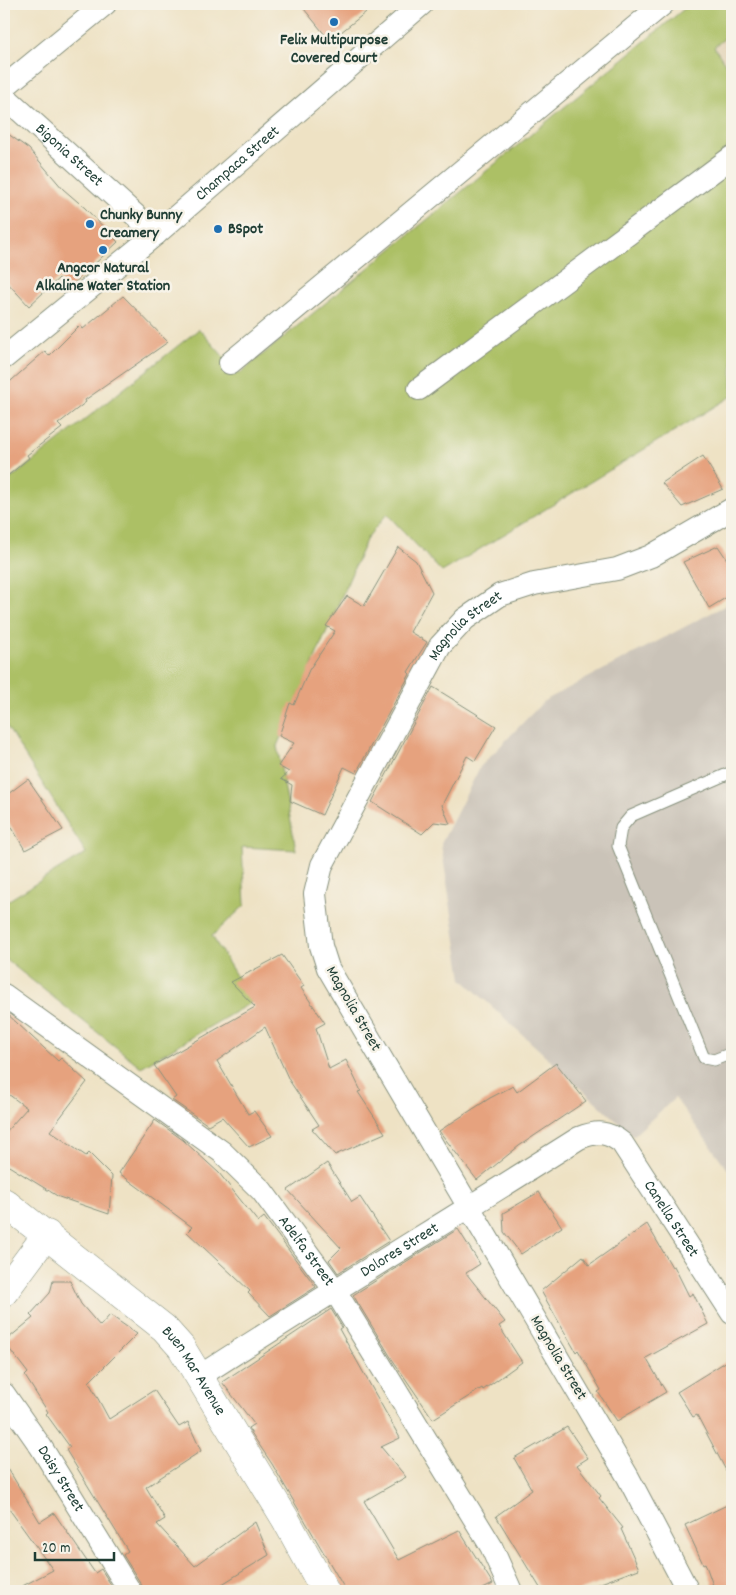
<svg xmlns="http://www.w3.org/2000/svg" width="736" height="1595" viewBox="0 0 736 1595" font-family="Dekko,sans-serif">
  <rect width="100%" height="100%" fill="#f7f3e8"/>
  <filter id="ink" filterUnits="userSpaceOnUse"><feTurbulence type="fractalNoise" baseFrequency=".02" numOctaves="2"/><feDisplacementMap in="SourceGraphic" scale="10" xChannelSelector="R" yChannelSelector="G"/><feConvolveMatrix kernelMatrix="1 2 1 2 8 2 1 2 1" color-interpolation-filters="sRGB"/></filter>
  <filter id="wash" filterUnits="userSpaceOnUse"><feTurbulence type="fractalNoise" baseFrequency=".0096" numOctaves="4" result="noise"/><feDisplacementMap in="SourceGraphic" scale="20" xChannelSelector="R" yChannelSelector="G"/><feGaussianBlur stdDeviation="1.12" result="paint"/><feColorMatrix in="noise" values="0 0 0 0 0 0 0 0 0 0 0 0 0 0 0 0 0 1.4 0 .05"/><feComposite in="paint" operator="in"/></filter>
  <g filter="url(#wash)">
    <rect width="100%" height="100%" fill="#eee2c4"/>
    <polygon fill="#e2d2b5" points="732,32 732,74 714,47"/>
    <polygon fill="#cac3b8" points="732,602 732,1175 675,1098 633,1136 462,979 441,844 480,767 544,701"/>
    <polygon fill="#acc065" stroke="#667e4c" points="690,4 732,4 732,32 714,47 732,74 732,396 442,572 387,514 367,538 277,746 296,850 242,847 245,905 212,936 252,1002 141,1067 4,958 4,903 86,853 4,722 4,484 199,329 239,374"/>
    <g id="blocks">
      <g fill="#e6a27e">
        <polygon points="300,4 376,4 330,41"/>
        <polygon points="4,131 29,149 63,189 85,208 118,242 69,288 59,278 29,306 4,279"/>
        <polygon points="123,296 168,342 85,400 86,402 58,424 62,428 27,455 29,458 4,479 4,387 45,351 49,356 80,325 83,329"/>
        <polygon points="703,456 723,489 682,507 662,483"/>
        <polygon points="718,546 732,567 732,594 709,608 683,562"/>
        <polygon points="398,547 416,561 432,592 410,632 427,642 408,672 410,674 356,773 344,767 322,815 290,801 292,785 281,779 289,772 278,766 294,743 279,736 290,703 294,705 309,670 335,631 326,626 347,596 364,606"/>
        <polygon points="433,687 496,726 475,761 467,756 442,805 450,824 434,822 422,834 372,802"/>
        <polygon points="28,779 63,830 25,850 4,814 4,797"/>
        <polygon points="282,955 304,986 301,988 325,1023 316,1028 329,1069 346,1060 361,1091 358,1092 385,1133 335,1155 312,1129 319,1125 289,1080 265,1027 217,1061 248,1114 254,1111 272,1136 249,1147 222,1117 208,1125 172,1100 176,1097 154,1065 255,1007 231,982"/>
        <polygon points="4,1011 58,1061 61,1058 87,1082 50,1131 86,1156 89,1153 112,1176 109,1214 59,1197 4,1163 4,1134 27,1108 4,1091"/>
        <polygon points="556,1063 586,1101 519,1146 477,1180 439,1131 490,1098 513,1086 517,1092"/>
        <polygon points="155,1120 183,1140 219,1173 258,1222 264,1217 316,1287 270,1316 248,1293 250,1291 187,1232 192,1227 119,1173"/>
        <polygon points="327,1163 352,1202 360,1197 389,1241 338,1273 329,1260 341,1248 288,1190"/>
        <polygon points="539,1192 562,1227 521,1254 504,1232 503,1213"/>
        <polygon points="647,1224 672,1267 674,1266 689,1296 693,1293 708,1324 646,1358 666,1392 617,1421 598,1392 601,1390 578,1350 576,1352 541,1291 583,1256 589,1265"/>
        <polygon points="458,1229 480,1264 466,1273 505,1322 499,1326 522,1362 483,1390 482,1388 433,1419 392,1359 353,1295"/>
        <polygon points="53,1281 70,1281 81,1304 100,1326 110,1315 137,1334 89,1382 109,1419 154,1390 179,1427 188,1422 201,1451 146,1487 165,1519 157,1524 195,1566 255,1522 269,1555 211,1591 143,1591 141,1584 123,1555 128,1551 66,1450 70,1447 46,1414 48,1412 25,1376 28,1373 4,1342 33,1318 30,1315 50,1293"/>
        <polygon points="331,1309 342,1327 339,1329 400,1438 381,1447 406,1477 364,1501 399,1560 459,1530 493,1584 479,1591 346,1591 272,1464 248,1428 254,1424 222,1382"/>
        <polygon points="732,1358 732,1482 697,1415 693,1417 677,1392"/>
        <polygon points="567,1427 588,1458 577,1465 601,1496 599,1498 623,1528 621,1529 639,1569 579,1591 542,1591 496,1516 532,1490 514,1458"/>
        <polygon points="4,1462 40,1522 54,1513 95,1573 101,1569 115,1591 13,1591 53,1570 4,1502"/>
        <polygon points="727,1505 732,1516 732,1591 715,1591 705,1563 703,1564 685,1525"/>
      </g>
    </g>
  </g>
  <g filter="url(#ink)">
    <use href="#blocks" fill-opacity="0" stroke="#86907c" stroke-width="1"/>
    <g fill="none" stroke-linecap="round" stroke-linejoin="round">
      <g stroke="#86907c" stroke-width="13">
        <polyline id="service" points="732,772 631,816 621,828 618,846 704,1058 714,1060 732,1053"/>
      </g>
      <g stroke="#86907c" stroke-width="24">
        <g id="minor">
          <polyline points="4,87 105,4"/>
          <path id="s1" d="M4 96 156 234"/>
          <path id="s2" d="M4 358 156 234 422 4"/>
          <polyline points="230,363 663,4"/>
          <polyline points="419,389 732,157"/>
          <path id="s3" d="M4 995 222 1152 262 1191 334 1289 491 1546 511 1591"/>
          <path id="s4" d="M200 1376C325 1295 453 1218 579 1138 597 1131 607 1131 622 1143L732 1313"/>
          <path id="s5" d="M4 1394 41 1447 130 1591"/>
          <path id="s6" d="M688 1591 628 1477 328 968 321 946 315 894 322 865 440 646 465 619 500 595 534 584 617 569 651 556 732 509"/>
        </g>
      </g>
      <g stroke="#86907c" stroke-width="29">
        <g id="tertiary">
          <path id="s7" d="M4 1202 164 1328 181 1347 286 1520 325 1591"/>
          <polyline points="4,1292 47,1234"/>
        </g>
      </g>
      <use href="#service" stroke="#fff" stroke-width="11"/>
      <use href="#minor" stroke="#fff" stroke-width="22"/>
      <use href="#tertiary" stroke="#fff" stroke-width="28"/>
    </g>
  </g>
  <g fill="#1f6fb2" stroke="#f7f3e8" stroke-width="2">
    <circle cx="334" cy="22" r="5"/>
    <circle cx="90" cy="224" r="5"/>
    <circle cx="218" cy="229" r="5"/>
    <circle cx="103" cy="250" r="5"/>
  </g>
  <g text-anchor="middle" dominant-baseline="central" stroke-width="5" stroke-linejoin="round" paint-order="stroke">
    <g font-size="16" font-weight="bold" fill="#1f3d34" stroke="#f7f3e8">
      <text x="334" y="40">Felix Multipurpose<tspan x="334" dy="18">Covered Court</tspan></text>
      <text x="100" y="215" text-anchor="start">Chunky Bunny<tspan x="100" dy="18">Creamery</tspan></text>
      <text x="228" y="229" text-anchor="start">BSpot</text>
      <text x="103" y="268">Angcor Natural<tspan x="103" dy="18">Alkaline Water Station</tspan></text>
    </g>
    <g font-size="16" fill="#1f3d34" stroke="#f7f3e8">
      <text stroke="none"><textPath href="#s1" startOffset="88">Bigonia Street</textPath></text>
      <text stroke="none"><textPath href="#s2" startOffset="304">Champaca Street</textPath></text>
      <text stroke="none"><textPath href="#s6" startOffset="1106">Magnolia Street</textPath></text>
      <text transform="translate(353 1009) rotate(60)">Magnolia Street</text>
      <text stroke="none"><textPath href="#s4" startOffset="584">Canella Street</textPath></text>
      <text stroke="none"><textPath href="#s3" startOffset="399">Adelfa Street</textPath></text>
      <text stroke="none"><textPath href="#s4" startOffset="236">Dolores Street</textPath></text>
      <text transform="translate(558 1358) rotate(59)">Magnolia Street</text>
      <text stroke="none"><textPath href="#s7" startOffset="256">Buen Mar Avenue</textPath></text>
      <text stroke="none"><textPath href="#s5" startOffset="102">Daisy Street</textPath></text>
    </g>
  </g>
  <rect width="736" height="1595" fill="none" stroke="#f7f3e8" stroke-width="20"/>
  <path d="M35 1552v8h79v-8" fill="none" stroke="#1f3d34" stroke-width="2.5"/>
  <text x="42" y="1552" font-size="15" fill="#1f3d34" stroke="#f7f3e8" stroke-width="4" paint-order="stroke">20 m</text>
</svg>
